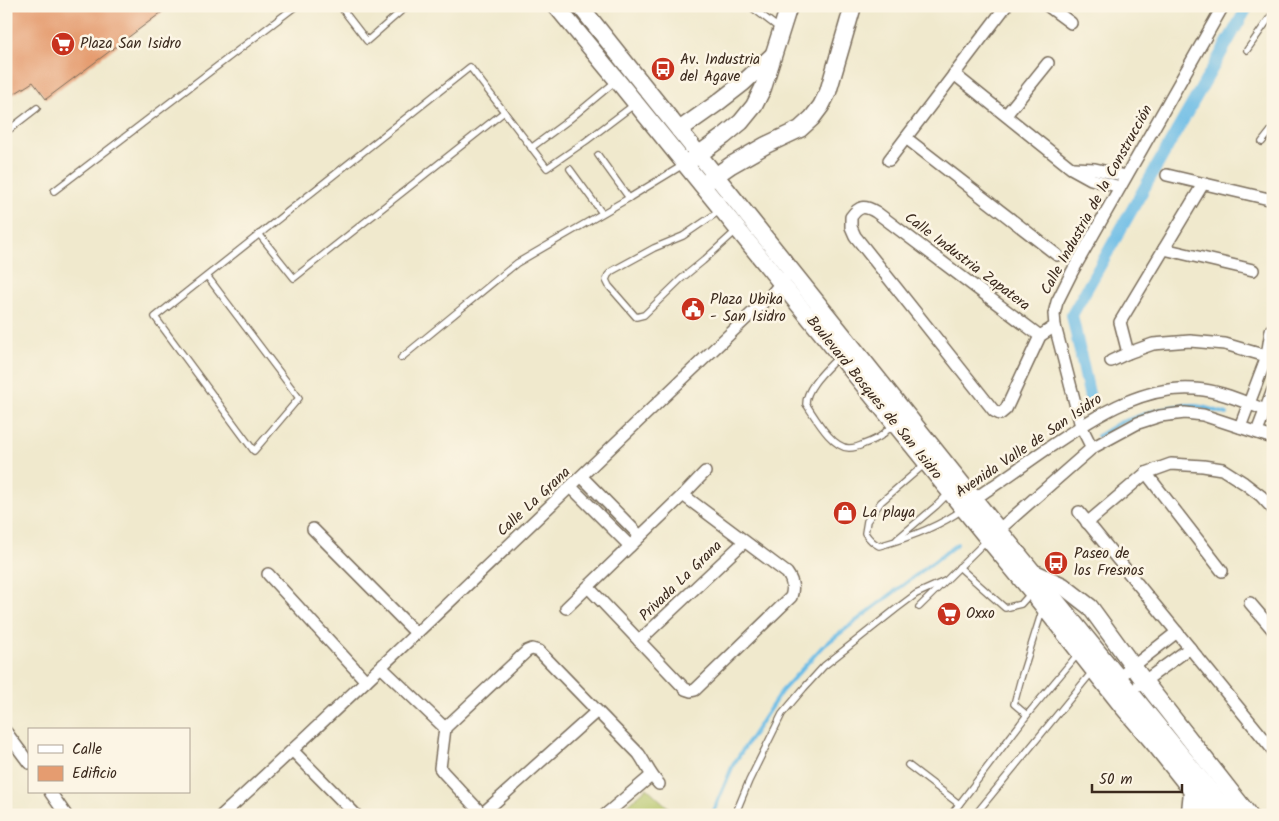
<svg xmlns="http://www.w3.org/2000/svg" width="1279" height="821" viewBox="0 0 1279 821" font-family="Kalam,sans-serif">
  <rect width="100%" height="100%" fill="#fcf5e5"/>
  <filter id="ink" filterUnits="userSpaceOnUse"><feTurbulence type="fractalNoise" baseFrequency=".02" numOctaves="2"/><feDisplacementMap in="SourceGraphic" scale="10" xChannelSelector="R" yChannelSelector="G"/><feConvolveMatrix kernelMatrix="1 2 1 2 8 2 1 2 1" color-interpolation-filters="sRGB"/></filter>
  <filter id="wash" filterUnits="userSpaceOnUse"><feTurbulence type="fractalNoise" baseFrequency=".0096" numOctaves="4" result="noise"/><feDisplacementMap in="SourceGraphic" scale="20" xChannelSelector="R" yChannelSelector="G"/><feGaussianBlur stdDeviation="1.12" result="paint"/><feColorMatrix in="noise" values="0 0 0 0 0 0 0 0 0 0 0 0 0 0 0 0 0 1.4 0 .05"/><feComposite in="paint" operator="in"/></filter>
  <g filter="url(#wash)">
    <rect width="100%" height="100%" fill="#f0e9cd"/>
    <polygon fill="#b3c467" stroke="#777742" points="647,788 671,810 669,815 616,815"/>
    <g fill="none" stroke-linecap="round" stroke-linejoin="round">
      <g stroke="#6abce6" stroke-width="4">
        <polyline points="1263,426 1273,430"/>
        <polyline points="1098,436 1119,423 1151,412 1172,407 1188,405 1202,407 1227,414"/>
        <polyline points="712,815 733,765 781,692 822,647 957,544"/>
      </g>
      <polyline stroke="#6abce6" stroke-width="12" points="1090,398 1072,315 1248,6"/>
    </g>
    <g id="blocks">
      <polygon fill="#e59c70" points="6,6 170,6 46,99 33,82 6,99"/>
    </g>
  </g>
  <g filter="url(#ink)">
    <use href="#blocks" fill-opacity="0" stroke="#7a6d5b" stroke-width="1"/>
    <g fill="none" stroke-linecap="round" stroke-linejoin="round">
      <g stroke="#7a6d5b" stroke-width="8">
        <g id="lane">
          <polyline points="340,6 367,41 407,6"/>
          <polyline points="750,6 780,29"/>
          <polyline points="1247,50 1273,13"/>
          <polyline points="6,132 37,108"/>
          <polyline points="1262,142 1273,128"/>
          <polyline points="531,148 569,120 616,81"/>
          <polyline points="598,155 629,198"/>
          <polyline points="570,169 602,213"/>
          <polyline points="54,191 296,6"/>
          <polyline points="721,210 683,236 654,248 612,271 608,275 606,280 609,286 636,317 644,315 681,279 703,261 736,231"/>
          <polyline points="259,234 294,278 504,112"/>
          <polyline points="207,276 299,398 254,451 155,317 470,67 547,168 586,141 635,104"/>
          <path d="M838 357C827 369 806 387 806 404 815 417 832 448 849 448 854 448 860 446 864 444 880 438 882 436 893 424"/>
          <polyline points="401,358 517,263 629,198 683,165"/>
          <path d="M925 464 881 502 867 521 865 533C869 539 873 543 879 546 908 538 939 527 963 509"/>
          <polyline points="897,539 936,506 948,494"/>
          <polyline points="959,567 1005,608 1021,604 1031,593"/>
          <polyline points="919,607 986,541"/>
          <polyline points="1027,715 1014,704 1021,678 1042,611"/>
          <polyline points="908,765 959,804"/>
          <polyline points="735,815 749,781 782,714 804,688 824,666 896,609 916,594 945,581"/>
          <polyline points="951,815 1027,715 1078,654"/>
          <polyline points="975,815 1092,672"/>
        </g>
      </g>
      <g stroke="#7a6d5b" stroke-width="14">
        <g id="street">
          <polyline points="1048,6 1071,23"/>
          <polyline points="954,74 1071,168 1091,179 1120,187"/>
          <polyline points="1006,115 1048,63"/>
          <polyline points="906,138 1057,255"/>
          <polyline points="889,160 1006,6"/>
          <polyline points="1073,168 1095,169 1126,176"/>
          <polyline points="1167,175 1273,200"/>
          <polyline points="1164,249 1253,270"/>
          <path d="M1040 336 876 212C864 205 859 206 851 217V227L855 236 994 411 1000 414 1006 409 1040 336 1055 326"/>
          <polyline points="1128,353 1120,322 1203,184"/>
          <polyline points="1111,361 1128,353 1153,344 1190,341 1225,344 1273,358"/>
          <polyline points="1240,427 1267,356 1271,330"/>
          <polyline points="1257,432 1273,390"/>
          <polyline points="1092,448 1081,426 1055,326 1054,314 1057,302 1072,272 1223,6"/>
          <polyline points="1146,473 1222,571"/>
          <polyline points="582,477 640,536"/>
          <polyline points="571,487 630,546"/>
          <path d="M970 503C979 495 989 489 998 483 1014 472 1029 461 1045 450 1092 419 1144 381 1204 390 1227 393 1251 405 1273 413"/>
          <polyline points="1079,512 1273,750"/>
          <polyline points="1087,523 1146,473 1171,464 1203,466 1222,469 1244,483 1261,496 1273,509"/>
          <polyline points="313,529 416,633"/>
          <polyline points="995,533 1092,448 1138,423 1160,416 1185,413 1203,415 1273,438"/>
          <polyline points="268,574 366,681"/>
          <path d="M588 587 685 689 691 691 695 690 791 597C794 588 793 581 787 573L683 495"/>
          <polyline points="1250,603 1273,630"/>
          <polyline points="566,608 683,495 705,472"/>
          <polyline points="639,641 744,542"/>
          <polyline points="381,667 445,728"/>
          <polyline points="1113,682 1177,632"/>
          <polyline points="1139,685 1190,648"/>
          <path d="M445 728 527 651 532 649 539 651 639 754C646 764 650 775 659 784"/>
          <polyline points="445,728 440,768 443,772 483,815"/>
          <polyline points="6,732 29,763"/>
          <polyline points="293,751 356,815"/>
          <polyline points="50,792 66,815"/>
          <polyline points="482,814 597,711"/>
          <path d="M222 815C408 645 588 468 771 295L785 278"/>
          <polyline points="605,815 651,776"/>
        </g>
      </g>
      <g stroke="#7a6d5b" stroke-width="19">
        <g id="secondary">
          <polyline points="556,6 617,80 988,539 1032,592 1122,706 1157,747 1211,815"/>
          <polyline points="580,6 998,529 1230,815"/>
          <polyline points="679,130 716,104 743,83 772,56"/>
          <polyline points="691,160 724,136 741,122 754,106 763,88 789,6"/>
          <polyline points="708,181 731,165 766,145 800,129 812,118 821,106 828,92 853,6"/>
          <polyline points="1037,574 1063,586 1090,607 1144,681 1249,815"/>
          <polyline points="1192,791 1190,811 1193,815"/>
        </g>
      </g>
      <use href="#lane" stroke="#fff" stroke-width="5.5"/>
      <use href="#street" stroke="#fff" stroke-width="11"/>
      <use href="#secondary" stroke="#fff" stroke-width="16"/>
    </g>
  </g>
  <defs>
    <g id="supermarket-disc" transform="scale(1.25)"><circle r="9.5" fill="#c8321e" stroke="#fcf5e5"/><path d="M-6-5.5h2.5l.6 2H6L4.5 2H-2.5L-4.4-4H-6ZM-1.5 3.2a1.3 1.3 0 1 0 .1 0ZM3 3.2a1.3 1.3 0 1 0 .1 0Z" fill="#fff"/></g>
    <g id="bus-disc" transform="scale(1.25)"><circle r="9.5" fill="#c8321e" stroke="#fcf5e5"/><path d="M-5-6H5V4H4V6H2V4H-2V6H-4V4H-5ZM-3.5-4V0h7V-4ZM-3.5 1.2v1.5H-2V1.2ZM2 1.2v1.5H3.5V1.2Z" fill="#fff"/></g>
    <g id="civic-disc" transform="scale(1.25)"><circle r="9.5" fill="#c8321e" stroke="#fcf5e5"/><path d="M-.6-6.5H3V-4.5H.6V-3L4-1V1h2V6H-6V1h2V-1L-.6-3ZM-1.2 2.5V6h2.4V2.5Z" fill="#fff"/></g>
    <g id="shop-disc" transform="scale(1.25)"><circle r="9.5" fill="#c8321e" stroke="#fcf5e5"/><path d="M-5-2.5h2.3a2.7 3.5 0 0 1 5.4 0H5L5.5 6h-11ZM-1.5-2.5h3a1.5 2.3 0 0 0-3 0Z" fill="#fff"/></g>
  </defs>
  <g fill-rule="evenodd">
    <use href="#supermarket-disc" x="63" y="44"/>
    <use href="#bus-disc" x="663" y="69"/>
    <use href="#civic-disc" x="693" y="309"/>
    <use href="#shop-disc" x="845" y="513"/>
    <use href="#bus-disc" x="1056" y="563"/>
    <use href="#supermarket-disc" x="949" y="614"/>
  </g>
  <g text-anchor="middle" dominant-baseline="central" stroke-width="5" stroke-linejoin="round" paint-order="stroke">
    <g font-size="15" fill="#3b2a1e" stroke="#fcf5e5" text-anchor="start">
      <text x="80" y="44">Plaza San Isidro</text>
      <text x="680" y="60">Av. Industria<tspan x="680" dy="17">del Agave</tspan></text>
      <text x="710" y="300">Plaza Ubika<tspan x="710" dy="17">- San Isidro</tspan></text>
      <text x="862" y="513">La playa</text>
      <text x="1074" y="554">Paseo de<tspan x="1074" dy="17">los Fresnos</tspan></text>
      <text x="966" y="614">Oxxo</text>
    </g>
    <g font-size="15" fill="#3b2a1e" stroke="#fcf5e5">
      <text transform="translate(1097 200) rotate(-61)">Calle Industria de la Construcción</text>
      <text transform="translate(967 262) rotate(37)">Calle Industria Zapatera</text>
      <text transform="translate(874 398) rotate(51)">Boulevard Bosques de San Isidro</text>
      <text transform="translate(1029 446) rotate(-34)">Avenida Valle de San Isidro</text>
      <text transform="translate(534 502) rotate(-43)">Calle La Grana</text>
      <text transform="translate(681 581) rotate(-44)">Privada La Grana</text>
    </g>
  </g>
  <rect width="1279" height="821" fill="none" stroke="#fcf5e5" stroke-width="25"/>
  <rect x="28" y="728" width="162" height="65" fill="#fcf5e5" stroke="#afa495"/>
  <rect x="38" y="745" width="25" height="8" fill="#ffffff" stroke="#afa495"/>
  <text x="72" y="754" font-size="15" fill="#3b2a1e">Calle</text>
  <rect x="38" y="766" width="25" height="15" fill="#e59c70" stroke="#afa495"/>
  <text x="72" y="778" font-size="15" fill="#3b2a1e">Edificio</text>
  <path d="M1092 784v8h90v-8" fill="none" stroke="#3b2a1e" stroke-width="2.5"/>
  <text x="1099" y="784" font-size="15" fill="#3b2a1e" stroke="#fcf5e5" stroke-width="4" paint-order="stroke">50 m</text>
</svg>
